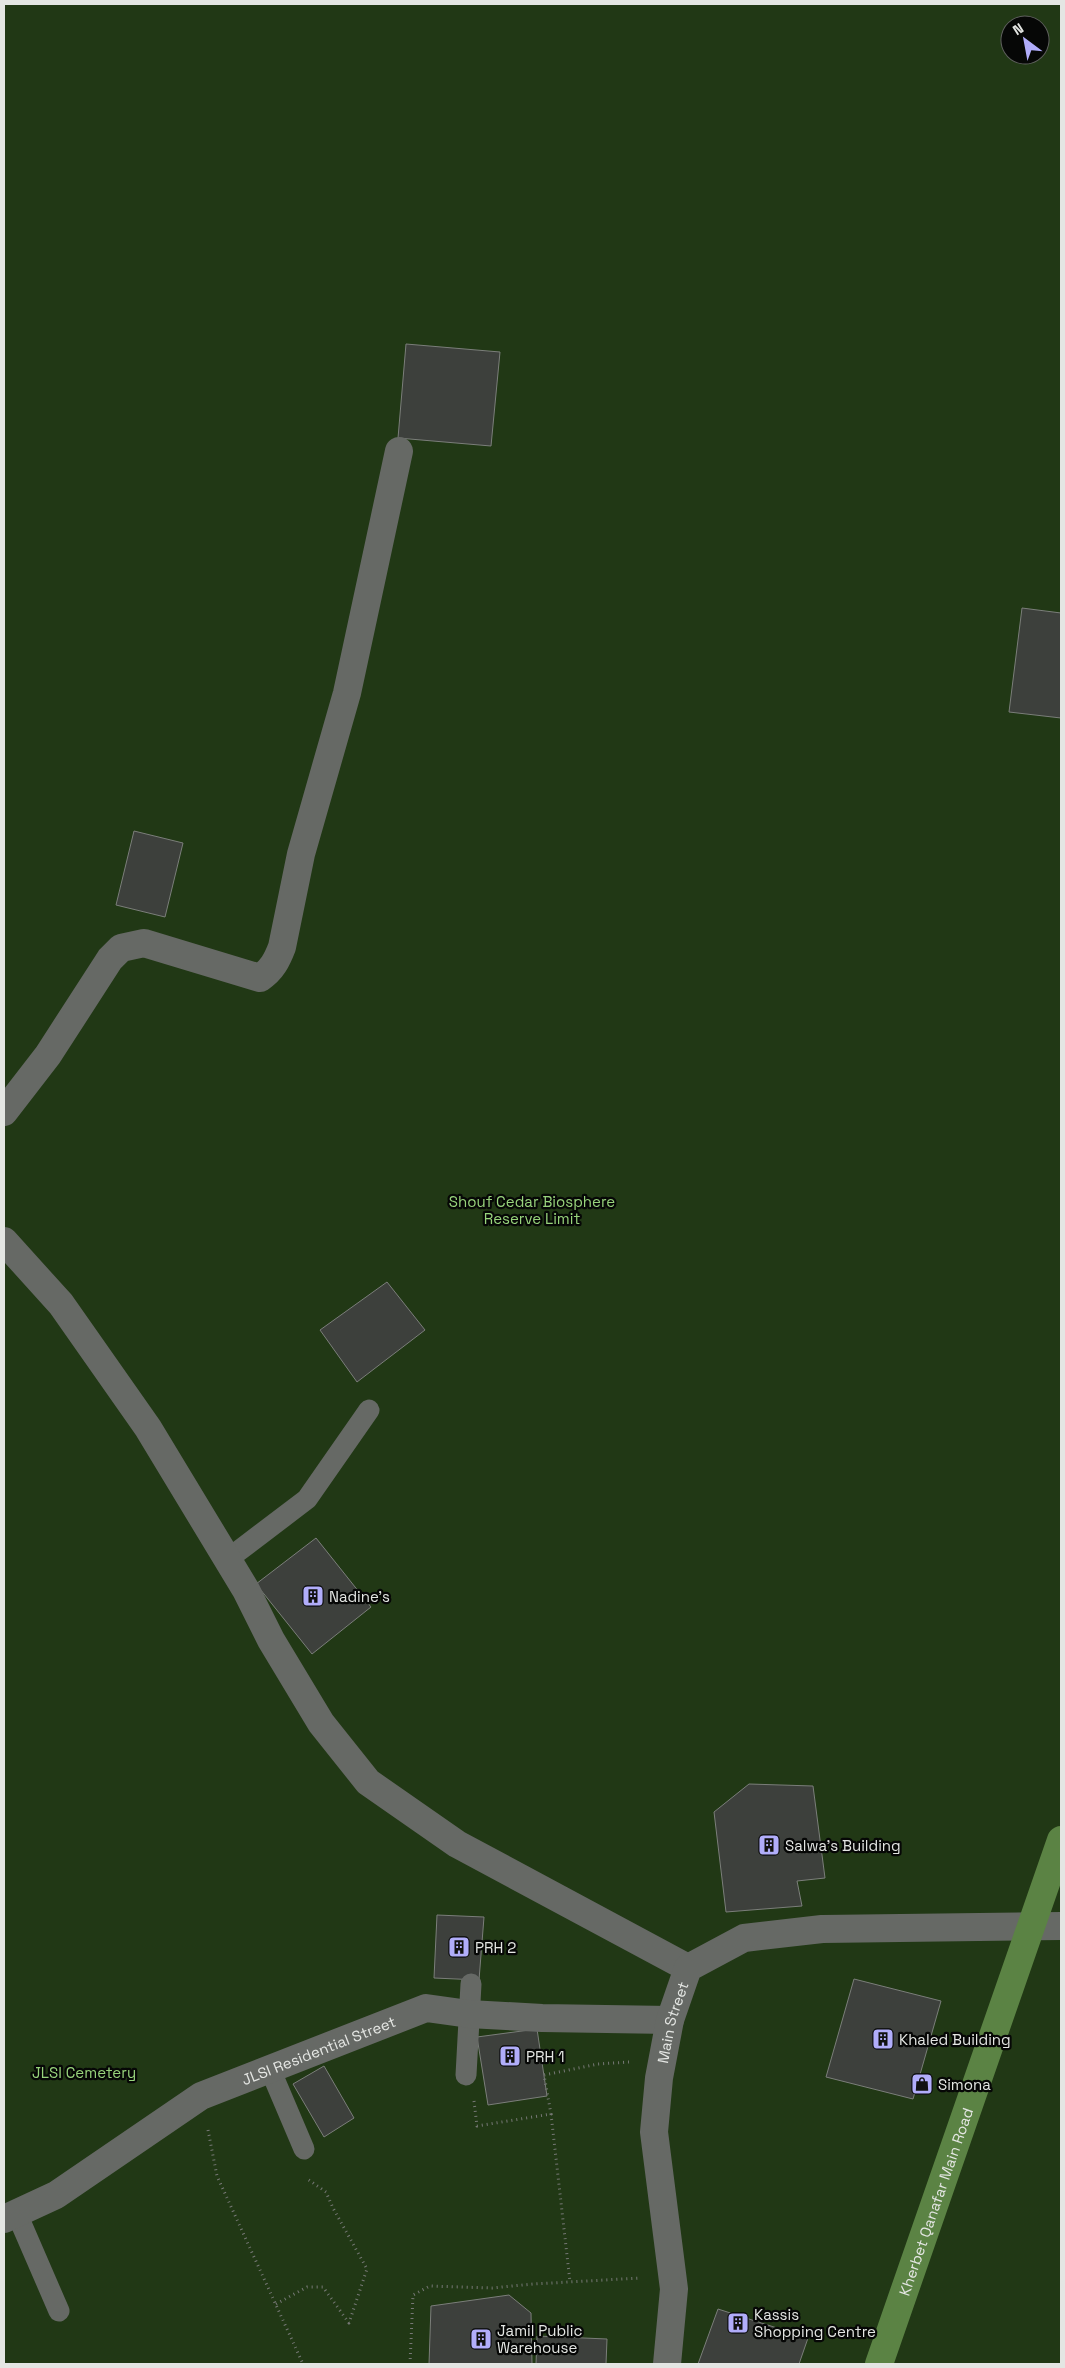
<svg xmlns="http://www.w3.org/2000/svg" width="1065" height="2368" viewBox="0 0 1065 2368" font-family="'Space Grotesk',sans-serif">
  <rect width="100%" height="100%" fill="#1b1d1a"/>
  <path fill="#213815" fill-rule="evenodd" d="M4 4H1061V2364H4ZM1010 25H1040V55H1010Z"/>
  <g fill="#3d403c" stroke="#7b7e7a">
    <polygon points="406,344 500,352 491,446 398,438"/>
    <polygon points="1022,608 1061,613 1061,718 1009,712"/>
    <polygon points="134,831 183,843 165,917 116,905"/>
    <polygon points="387,1282 425,1330 357,1382 320,1330"/>
    <polygon points="316,1538 371,1607 312,1654 256,1584"/>
    <polygon points="749,1784 813,1786 825,1878 797,1881 802,1906 726,1912 714,1812"/>
    <polygon points="437,1915 484,1917 479,1980 434,1978"/>
    <polygon points="854,1979 941,2001 913,2099 826,2077"/>
    <polygon points="537,2029 547,2096 488,2105 477,2037"/>
    <polygon points="324,2066 354,2118 324,2137 293,2084"/>
    <polygon points="509,2295 531,2313 532,2364 429,2364 431,2306"/>
    <polygon points="718,2309 808,2338 799,2364 698,2364"/>
    <polygon points="537,2336 607,2339 606,2364 536,2364"/>
  </g>
  <g fill="none" stroke-linecap="round" stroke-linejoin="round">
    <g stroke="#767875" stroke-width="3" stroke-dasharray="1 4" stroke-linecap="butt">
      <polyline points="474,2101 477,2126 551,2114 544,2075 598,2064 629,2062"/>
      <polyline points="551,2114 570,2282"/>
      <polyline points="208,2130 217,2176 303,2364"/>
      <polyline points="276,2304 307,2287 323,2287 349,2323 367,2269 333,2208 326,2192 306,2178"/>
      <polyline points="410,2364 413,2295 430,2286 492,2288 533,2284 640,2278"/>
    </g>
    <g stroke="#666965" stroke-width="21">
      <polyline points="228,1559 307,1499 369,1410"/>
      <polyline points="270,2069 304,2149"/>
      <polyline points="466,2075 471,1984"/>
      <polyline points="17,2214 59,2311"/>
    </g>
    <g stroke="#666965" stroke-width="28">
      <path d="M4 1112 48 1055 110 959 121 948 144 943 260 978C272 970 277 960 282 947L301 854 347 693 399 451"/>
      <polyline points="4,1241 61,1304 148,1428 246,1590 271,1640 321,1723 368,1782 457,1844 688,1968"/>
      <path id="s1" d="M4 2219 56 2195 201 2096 426 2008 469 2014 542 2018 670 2020"/>
      <path id="s2" d="M667 2364 674 2289 654 2132 659 2078 670 2020 688 1968 744 1938 822 1929 1061 1926"/>
    </g>
    <path stroke="#5b8344" stroke-width="28" id="s3" d="M879 2364 1061 1840"/>
  </g>
  <defs>
    <g id="building-square" transform="scale(1.125)"><rect x="-9" y="-9" width="18" height="18" rx="4" fill="#b1adfa" stroke="#060706"/><path d="M-4-6H4V6H1V3H-1V6H-4ZM-2.5-4.3h1.7v1.8h-1.7ZM.8-4.3h1.7v1.8H.8ZM-2.5-1h1.7V.8h-1.7ZM.8-1h1.7V.8H.8Z" fill="#111"/></g>
    <g id="shop-square" transform="scale(1.125)"><rect x="-9" y="-9" width="18" height="18" rx="4" fill="#b1adfa" stroke="#060706"/><path d="M-5-2.5h2.3a2.7 3.5 0 0 1 5.4 0H5L5.5 6h-11ZM-1.5-2.5h3a1.5 2.3 0 0 0-3 0Z" fill="#111"/></g>
  </defs>
  <g fill-rule="evenodd">
    <use href="#building-square" x="313" y="1596"/>
    <use href="#building-square" x="769" y="1845"/>
    <use href="#building-square" x="459" y="1947"/>
    <use href="#building-square" x="883" y="2039"/>
    <use href="#building-square" x="510" y="2056"/>
    <use href="#shop-square" x="922" y="2084"/>
    <use href="#building-square" x="738" y="2323"/>
    <use href="#building-square" x="481" y="2339"/>
  </g>
  <g text-anchor="middle" dominant-baseline="central" stroke-width="4.5" stroke-linejoin="round" paint-order="stroke">
    <g font-size="15" fill="#98d47c" stroke="#060706">
      <text x="532" y="1201">Shouf Cedar Biosphere<tspan x="532" dy="17">Reserve Limit</tspan></text>
      <text x="84" y="2072">JLSI Cemetery</text>
    </g>
    <g font-size="15" fill="#e4e6e3" stroke="#060706" text-anchor="start">
      <text x="329" y="1596">Nadine's</text>
      <text x="785" y="1845">Salwa's Building</text>
      <text x="475" y="1947">PRH 2</text>
      <text x="899" y="2039">Khaled Building</text>
      <text x="526" y="2056">PRH 1</text>
      <text x="938" y="2084">Simona</text>
      <text x="754" y="2314">Kassis<tspan x="754" dy="17">Shopping Centre</tspan></text>
      <text x="497" y="2330">Jamil Public<tspan x="497" dy="17">Warehouse</tspan></text>
    </g>
    <g font-size="15" fill="#e4e6e3" stroke="#060706">
      <text stroke="none"><textPath href="#s2" startOffset="345">Main Street</textPath></text>
      <text stroke="none"><textPath href="#s1" startOffset="359">JLSI Residential Street</textPath></text>
      <text stroke="none"><textPath href="#s3" startOffset="172">Kherbet Qanafar Main Road</textPath></text>
    </g>
  </g>
  <rect width="1065" height="2368" fill="none" stroke="#e4e6e3" stroke-width="10"/>
  <g transform="translate(1025 40) rotate(328)"><circle r="24" fill="#060706" stroke="#5f605e"/>
  <path d="M0-4L9 19L0 12L-9 19Z" fill="#b1adfa"/>
  <text y="-8" font-size="14" font-weight="bold" text-anchor="middle" fill="#e4e6e3">N</text>
  </g>
</svg>
